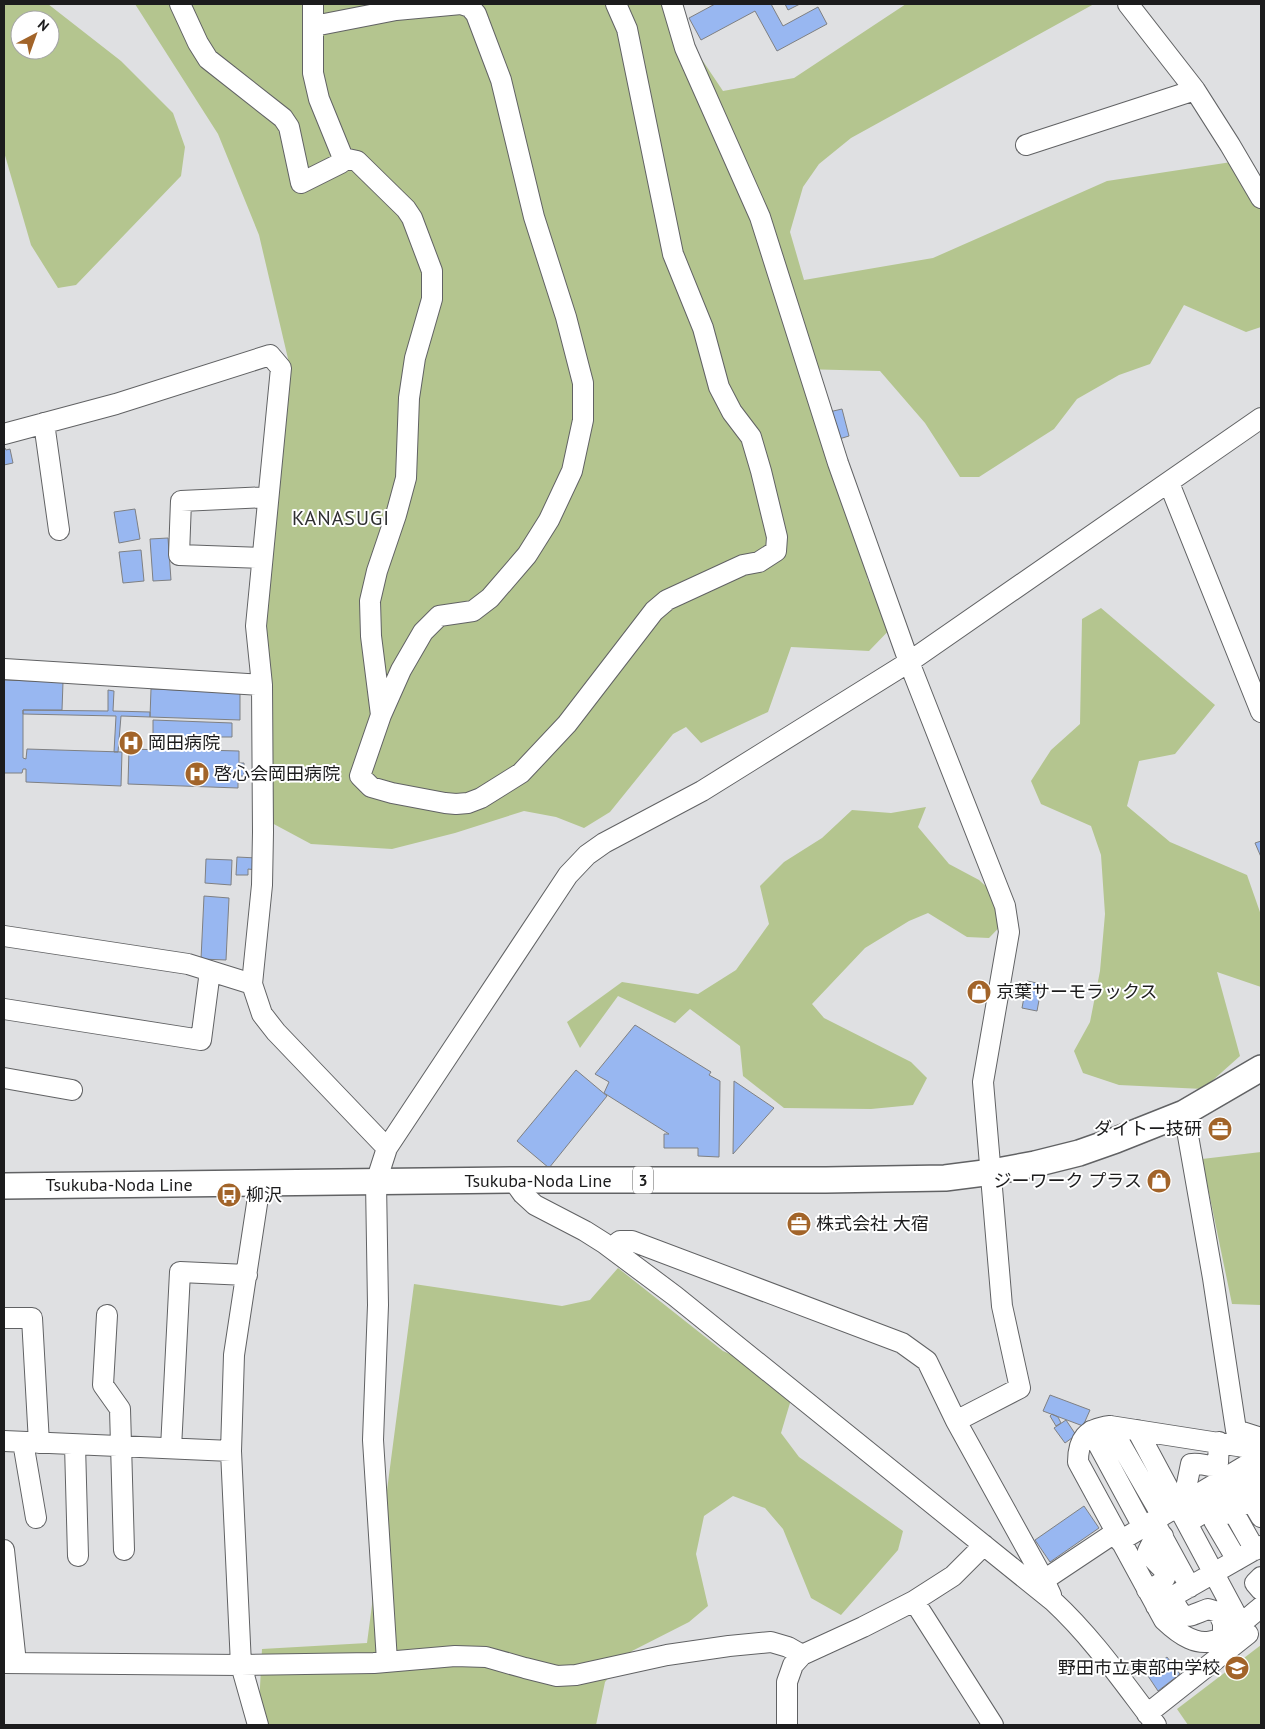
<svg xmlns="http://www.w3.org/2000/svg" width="1265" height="1729" font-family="'PT Sans','Noto Sans JP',sans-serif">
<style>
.green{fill:#b4c58f;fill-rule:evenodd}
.building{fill:#98b7f1;stroke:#7f8082}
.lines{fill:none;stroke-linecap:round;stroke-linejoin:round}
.minor-casing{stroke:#616264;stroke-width:22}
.major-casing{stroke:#616264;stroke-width:28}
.minor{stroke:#fff;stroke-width:20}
.major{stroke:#fff;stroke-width:25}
.labels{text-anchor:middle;stroke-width:4;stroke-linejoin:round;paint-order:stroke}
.shield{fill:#fff;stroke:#606061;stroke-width:1}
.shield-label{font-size:16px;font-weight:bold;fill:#1c1c1d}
.poi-label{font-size:18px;fill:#1c1c1d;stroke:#fff;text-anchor:start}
.street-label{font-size:18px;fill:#1c1c1d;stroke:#fff}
.quarter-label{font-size:20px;letter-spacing:1px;fill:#2f3032;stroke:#fff}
</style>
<rect width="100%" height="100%" fill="#dfe0e2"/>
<!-- green -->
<path class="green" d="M 4,4 L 48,4 L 121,61 L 173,113 L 185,147 L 181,176 L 76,285 L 58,288 L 31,245 L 4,152 ZM 20,20 L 50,20 L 50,50 L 20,50 Z
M 135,4 L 680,4 L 678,24 L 723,91 L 794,78 L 906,4 L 1094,4 L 851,138 L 819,164 L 803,187 L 790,232 L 804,280 L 933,258 L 1107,181 L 1238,161 L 1261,204 L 1261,327 L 1246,332 L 1184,305 L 1150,364 L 1119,375 L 1077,399 L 1054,429 L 979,477 L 960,477 L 925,423 L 880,371 L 800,369 L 857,534 L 868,581 L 897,622 L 869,651 L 791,647 L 768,712 L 701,743 L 686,727 L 673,734 L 610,812 L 584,828 L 556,817 L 524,811 L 455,833 L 392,849 L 311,844 L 270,822 L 253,791 L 272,698 L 262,636 L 289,363 L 259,235 L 218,134 Z
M 1101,608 L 1215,705 L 1175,754 L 1139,761 L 1127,806 L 1170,842 L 1247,875 L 1261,915 L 1261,987 L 1217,972 L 1240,1056 L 1203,1089 L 1119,1085 L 1083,1073 L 1074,1051 L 1090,1022 L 1100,971 L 1105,914 L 1101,855 L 1091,826 L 1041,804 L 1031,781 L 1051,750 L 1080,724 L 1082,619 Z
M 926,807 L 918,827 L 949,864 L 979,880 L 1014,912 L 989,938 L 967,937 L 928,913 L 909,921 L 865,948 L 812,1004 L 824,1018 L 911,1062 L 927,1078 L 913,1105 L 871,1109 L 784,1108 L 743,1076 L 740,1046 L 690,1009 L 675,1023 L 618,996 L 580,1048 L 567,1022 L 622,982 L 698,994 L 736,970 L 769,924 L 760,886 L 784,862 L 822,838 L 852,810 L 891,813 Z
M 1261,1152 L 1261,1305 L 1232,1304 L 1202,1159 Z
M 618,1268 L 723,1351 L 796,1383 L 781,1433 L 799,1457 L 903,1531 L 898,1550 L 841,1615 L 811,1598 L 783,1529 L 765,1508 L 733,1496 L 704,1516 L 696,1554 L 708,1606 L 689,1622 L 632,1651 L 605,1682 L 596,1725 L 258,1725 L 262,1649 L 367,1643 L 414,1284 L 562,1306 L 590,1300 Z
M 1261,1645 L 1261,1725 L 1188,1725 L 1177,1709 Z"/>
<!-- building -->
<path class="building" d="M 715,4 L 771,4 L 783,26 L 818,7 L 827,24 L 777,51 L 755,11 L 701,40 L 689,18 Z
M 785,4 L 800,4 L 788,10 Z
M 842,409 L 849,436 L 839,439 L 829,412 Z
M 4,448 L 5,448 L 6,450 L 10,449 L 13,463 L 4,465 Z
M 135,509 L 140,539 L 119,543 L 114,512 Z
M 168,538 L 171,580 L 153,581 L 150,539 Z
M 141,550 L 144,581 L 123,583 L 119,552 Z
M 4,680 L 63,682 L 62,710 L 23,710 L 23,758 L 26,759 L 27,749 L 122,752 L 121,786 L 26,782 L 26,769 L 23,769 L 22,773 L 4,773 Z
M 151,689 L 240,692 L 240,720 L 150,717 Z
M 108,690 L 114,691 L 113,711 L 150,712 L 150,717 L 121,716 L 118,752 L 114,752 L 116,716 L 23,714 L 23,710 L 108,711 Z
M 153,720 L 232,723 L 232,737 L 216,737 L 216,741 L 203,740 L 203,750 L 239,751 L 239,763 L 244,763 L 244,776 L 238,776 L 238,788 L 128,784 L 129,749 L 165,750 L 165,734 L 153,734 Z
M 1261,841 L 1261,857 L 1255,843 Z
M 237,857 L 257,858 L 257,870 L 248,869 L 248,875 L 236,875 Z
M 206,859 L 232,860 L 231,885 L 205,883 Z
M 204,896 L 229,898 L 226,960 L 201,959 Z
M 1027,981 L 1042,984 L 1037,1011 L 1022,1008 Z
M 635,1025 L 711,1072 L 709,1075 L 720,1081 L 719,1157 L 698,1156 L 698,1148 L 664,1148 L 664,1134 L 669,1134 L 604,1093 L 609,1082 L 595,1074 Z
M 576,1070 L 607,1096 L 549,1168 L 517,1141 Z
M 734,1081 L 774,1108 L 733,1154 Z
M 1050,1395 L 1090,1410 L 1083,1426 L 1043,1411 Z
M 1052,1414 L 1058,1417 L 1061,1423 L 1056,1426 L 1050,1416 Z
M 1066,1420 L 1076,1435 L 1065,1443 L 1054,1428 Z
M 1084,1506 L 1099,1528 L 1050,1562 L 1035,1540 Z
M 1167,1657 L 1180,1674 L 1158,1691 L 1146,1673 Z"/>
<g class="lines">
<defs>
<path id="minor" d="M 180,4 L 198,43 L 208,59 L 283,118 L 289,127 L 301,183 L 341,163 L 343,158 L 319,99 L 313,73 L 313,4
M 672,4 L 685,48 L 760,217 L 838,463 L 909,662 L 1005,906 L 1009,932 L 983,1082 L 1002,1306 L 1020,1388 L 956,1421
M 1128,4 L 1195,90 L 1230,145 L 1261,198
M 314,26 L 396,10 L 461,4 L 470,7 L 476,14 L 501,80 L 534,217 L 566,317 L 583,383 L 583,420 L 572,471 L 549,520 L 527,555 L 490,598 L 473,611 L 439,616 L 423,632 L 401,670 L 381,715 L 360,776 L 371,787 L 392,793 L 445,803 L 456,804 L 468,803 L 481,798 L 521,773 L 567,724 L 654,611 L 667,600 L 743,565 L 759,562 L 776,551 L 777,537 L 761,471 L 751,437 L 732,412 L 719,387 L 703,328 L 673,254 L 627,29 L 616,4
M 1026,145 L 1195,90
M 343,158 L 357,161 L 406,209 L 412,218 L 432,271 L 432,299 L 415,358 L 409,398 L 406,478 L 396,515 L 377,571 L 370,601 L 371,636 L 381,715
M 44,423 L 59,530
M 4,434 L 116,404 L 270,355 L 281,368 L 256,626 L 262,685 L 263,832 L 262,885 L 252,984 L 262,1014 L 276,1032 L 387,1148
M 1169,483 L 1261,712
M 262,558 L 179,555 L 181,501 L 268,497
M 4,669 L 262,685
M 4,936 L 188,964 L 252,984
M 4,1009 L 201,1040 L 210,971
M 4,1078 L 72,1090
M 1184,1113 L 1213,1278 L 1236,1430 L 1261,1438
M 513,1180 L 523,1194 L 535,1205 L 585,1231 L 604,1243 L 675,1296 L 1053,1601 C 1093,1638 1123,1682 1156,1725
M 611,1248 L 620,1241 L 632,1241 L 902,1343 L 927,1361 L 956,1421 L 1044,1580 L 1051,1595
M 107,1315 L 103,1385 L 120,1409 L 124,1550
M 4,1318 L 32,1318 L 39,1443
M 1110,1426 L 1162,1516
M 1137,1430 L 1241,1624
M 1091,1431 L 1143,1527
M 4,1441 L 231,1451
M 23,1442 L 36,1518
M 75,1445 L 78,1556
M 171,1448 L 180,1272 L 247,1275
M 1261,1458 L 1256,1453 L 1244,1447 L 1110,1426 C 1086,1429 1078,1439 1078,1462 L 1164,1620 C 1207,1661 1223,1638 1261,1607
M 1251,1500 L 1261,1517
M 1183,1503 L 1191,1464 C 1199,1462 1207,1467 1215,1466 L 1218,1463 L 1219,1442
M 1233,1511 L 1255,1550
M 1226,1514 L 1261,1494
M 1214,1521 L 1237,1560
M 1187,1523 L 1261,1477
M 1156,1525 L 1190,1587
M 1120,1541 L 1260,1457
M 4,1550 L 16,1663
M 1261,1577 L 1255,1583 L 1261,1590
M 1044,1580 L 1116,1532
M 1147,1590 C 1185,1575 1154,1567 1148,1551 L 1153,1541 L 1163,1536
M 1172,1597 C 1184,1623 1186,1617 1208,1609 L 1218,1612 L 1223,1623 L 1223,1637
M 914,1601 L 993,1725
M 1156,1606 L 1261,1546
M 387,1661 L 373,1440 L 378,1305 L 376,1182 L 387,1148 L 568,875 L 587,855 L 604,843 L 702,791 L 909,662 L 1261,418
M 4,1663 L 241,1665 L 374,1663 L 455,1656 L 486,1657 L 525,1668 L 557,1676 L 576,1675 L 667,1655 L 729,1646 L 771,1642 L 788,1647 L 802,1655
M 1147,1714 L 1248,1634
M 258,1725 L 241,1665 L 231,1451 L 234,1355 L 260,1184
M 787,1725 L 787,1682 L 793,1665 L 802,1655 L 863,1627 L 914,1601 L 953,1576 L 984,1545"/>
<path id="major" d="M 4,1186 L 513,1180 L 826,1180 L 945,1178 L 992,1172 L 1035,1164 L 1079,1153 L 1116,1140 L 1184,1113 L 1261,1068"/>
</defs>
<!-- minor casing -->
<use href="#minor" class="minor-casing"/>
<!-- major casing -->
<use href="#major" class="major-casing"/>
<!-- minor -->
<use href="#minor" class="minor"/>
<!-- major -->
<use href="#major" class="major"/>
</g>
<!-- icons -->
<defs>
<symbol id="hospital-disc" viewBox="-11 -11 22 22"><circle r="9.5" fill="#a26429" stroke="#fff"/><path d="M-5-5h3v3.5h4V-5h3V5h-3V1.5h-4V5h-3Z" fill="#fff"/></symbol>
<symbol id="shop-disc" viewBox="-11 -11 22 22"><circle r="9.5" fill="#a26429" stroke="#fff"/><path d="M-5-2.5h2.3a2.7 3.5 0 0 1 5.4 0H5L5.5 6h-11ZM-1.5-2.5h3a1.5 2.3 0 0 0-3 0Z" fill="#fff"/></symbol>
<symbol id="office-disc" viewBox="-11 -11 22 22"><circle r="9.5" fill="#a26429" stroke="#fff"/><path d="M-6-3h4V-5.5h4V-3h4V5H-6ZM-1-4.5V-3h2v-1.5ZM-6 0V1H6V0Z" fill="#fff"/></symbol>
<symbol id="bus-disc" viewBox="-11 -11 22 22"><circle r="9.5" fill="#a26429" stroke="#fff"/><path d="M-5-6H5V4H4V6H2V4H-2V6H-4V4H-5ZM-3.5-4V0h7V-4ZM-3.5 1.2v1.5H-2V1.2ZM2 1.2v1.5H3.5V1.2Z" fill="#fff"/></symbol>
<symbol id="school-disc" viewBox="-11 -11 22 22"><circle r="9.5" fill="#a26429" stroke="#fff"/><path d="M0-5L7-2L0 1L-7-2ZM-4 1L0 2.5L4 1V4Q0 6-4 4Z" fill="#fff"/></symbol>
</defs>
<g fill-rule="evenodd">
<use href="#hospital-disc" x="117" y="729" width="28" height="28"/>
<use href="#hospital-disc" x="183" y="760" width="28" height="28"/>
<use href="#shop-disc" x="965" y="978" width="28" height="28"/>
<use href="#office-disc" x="1206" y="1115" width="28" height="28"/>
<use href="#shop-disc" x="1145" y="1167" width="28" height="28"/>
<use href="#bus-disc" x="215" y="1181" width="28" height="28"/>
<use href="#office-disc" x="785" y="1210" width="28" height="28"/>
<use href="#school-disc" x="1223" y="1654" width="28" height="28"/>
</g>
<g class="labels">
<!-- shield labels -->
<rect class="shield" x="633" y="1166.5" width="20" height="27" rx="4"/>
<g class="shield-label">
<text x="643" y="1186">3</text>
</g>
<!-- poi labels -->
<g class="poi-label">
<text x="148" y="749">岡田病院</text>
<text x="214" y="780">啓心会岡田病院</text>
<text x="996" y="998">京葉サーモラックス</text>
<text x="1202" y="1135" text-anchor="end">ダイトー技研</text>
<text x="1142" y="1187" text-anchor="end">ジーワーク プラス</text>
<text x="246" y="1201">柳沢</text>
<text x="816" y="1230">株式会社 大宿</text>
<text x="1220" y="1674" text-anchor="end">野田市立東部中学校</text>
</g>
<!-- street labels -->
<g class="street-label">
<text x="538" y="1187">Tsukuba-Noda Line</text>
<text x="119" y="1191">Tsukuba-Noda Line</text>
</g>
<!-- quarter labels -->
<g class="quarter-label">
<text x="341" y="525">KANASUGI</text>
</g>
</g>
<!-- border -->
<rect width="1265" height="1729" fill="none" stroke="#1c1c1d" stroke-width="10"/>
<!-- north arrow -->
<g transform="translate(35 35) rotate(41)"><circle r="24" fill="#ffffff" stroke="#a4a4a5"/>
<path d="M0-4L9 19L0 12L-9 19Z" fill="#a26429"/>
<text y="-8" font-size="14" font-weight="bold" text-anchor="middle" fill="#1c1c1d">N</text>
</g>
</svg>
